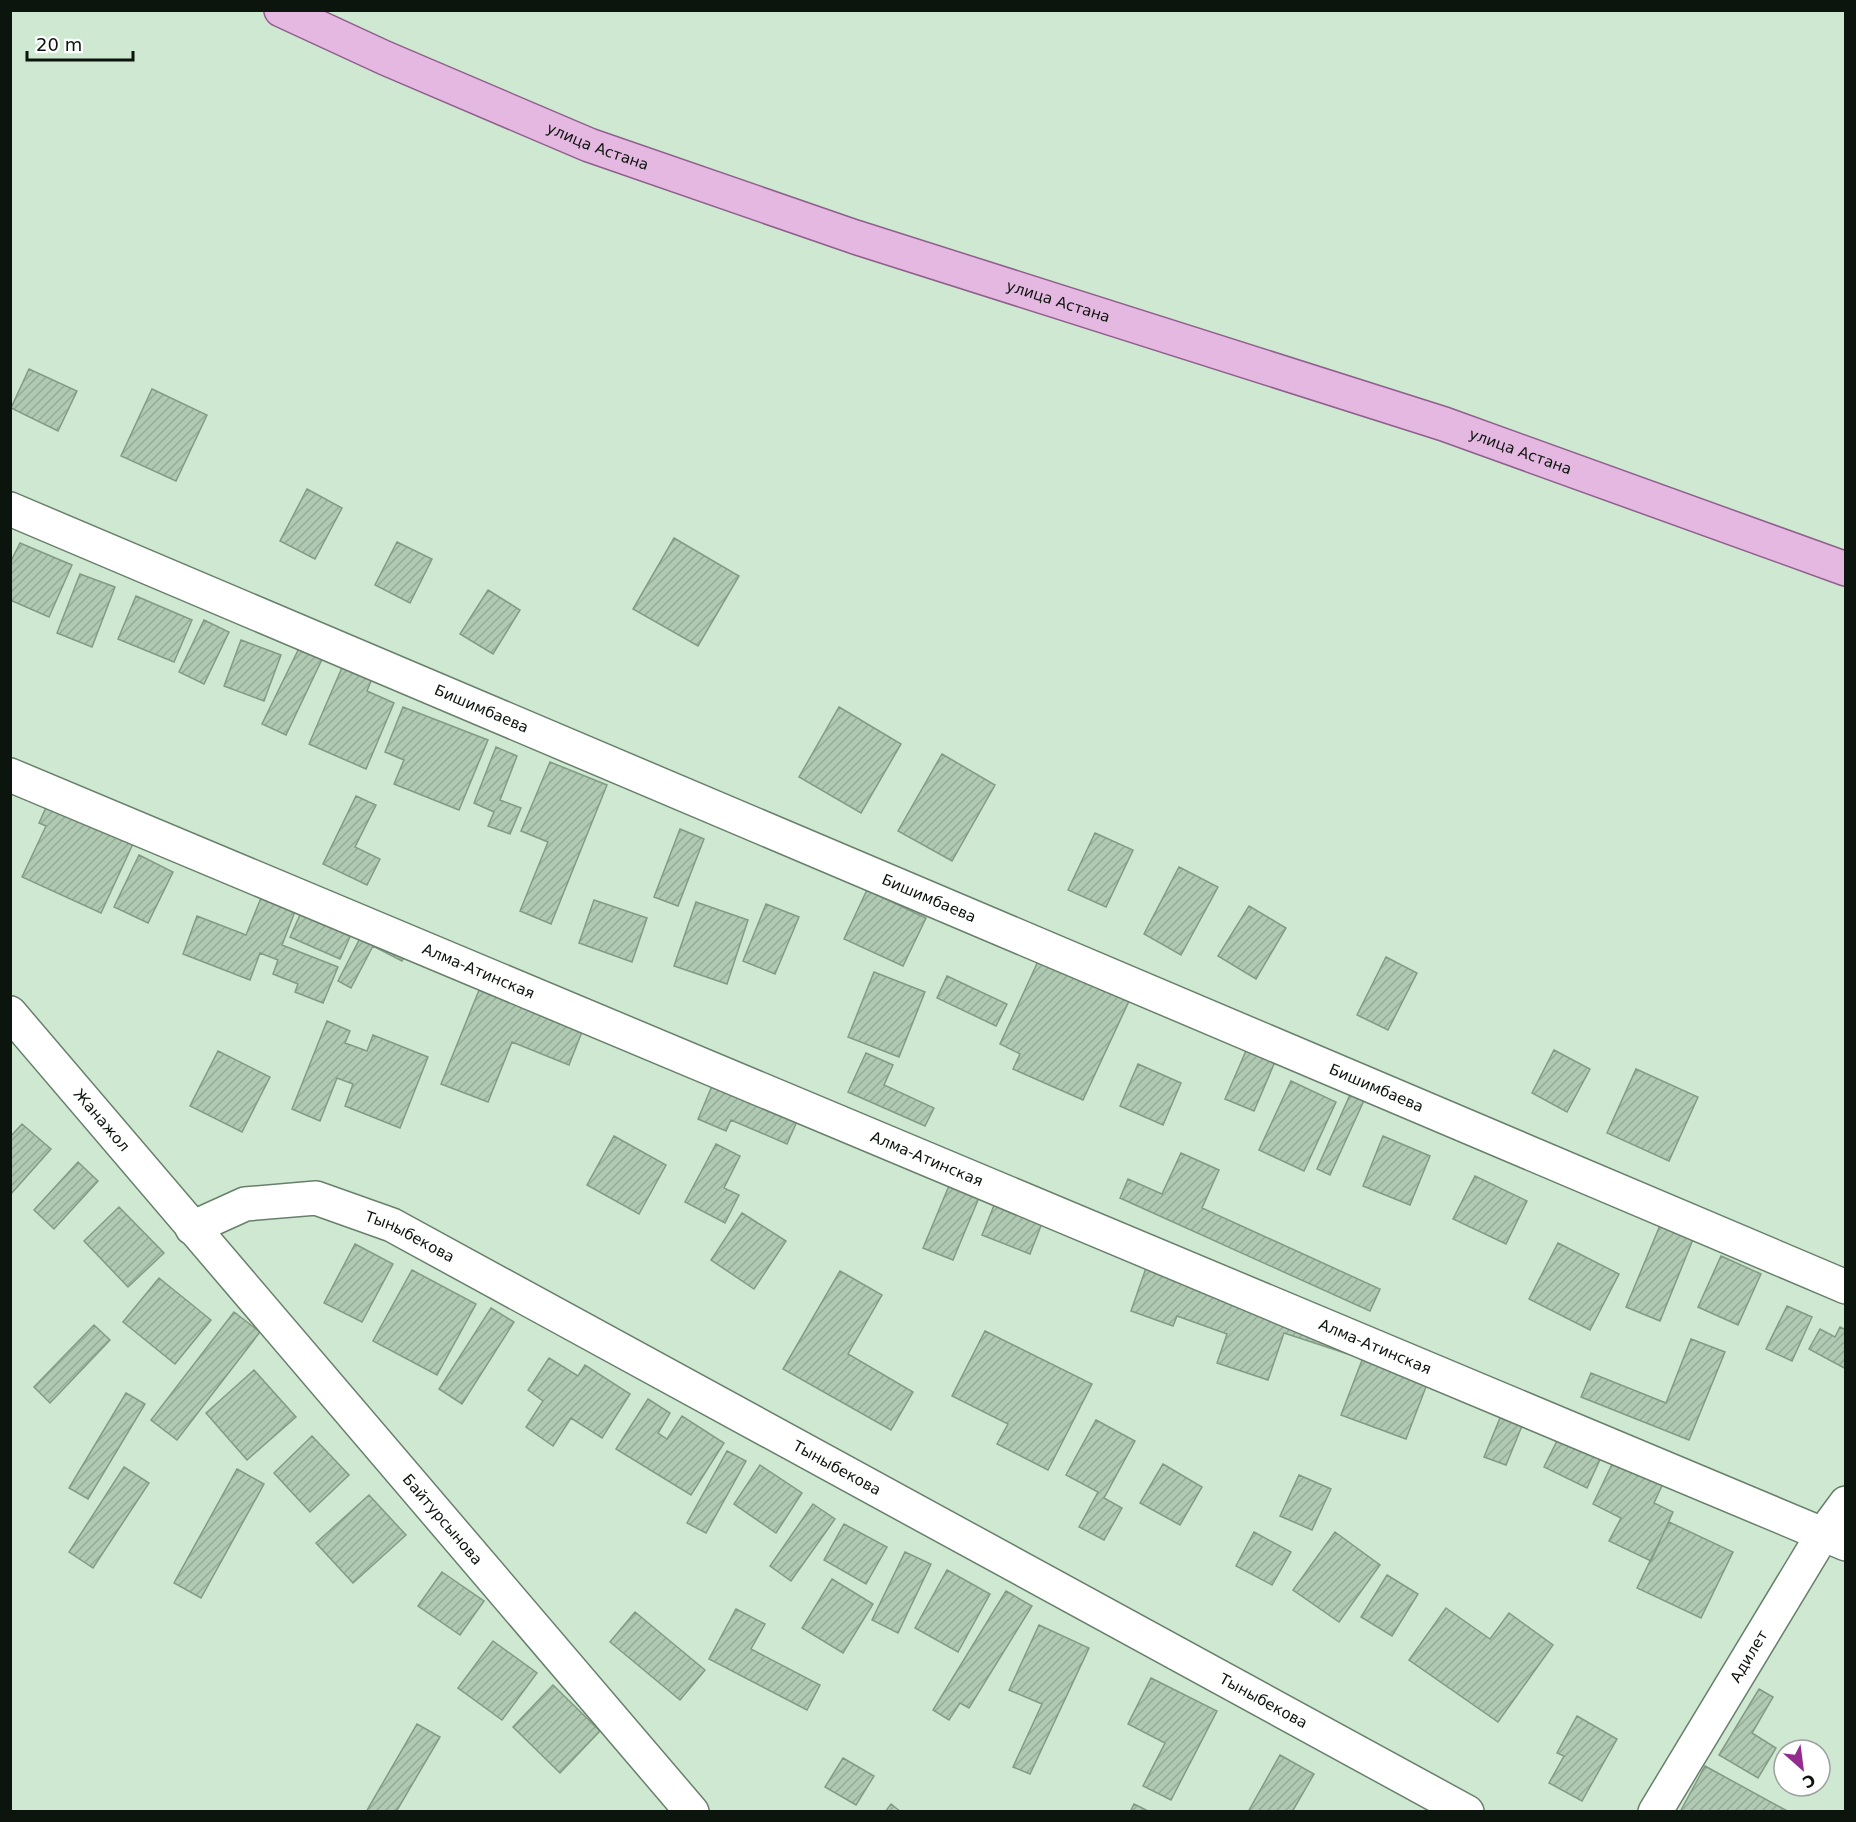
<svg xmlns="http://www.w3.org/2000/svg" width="1856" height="1822" font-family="'DejaVu Sans',sans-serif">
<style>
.building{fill:url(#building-hatch);stroke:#839b85;stroke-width:1.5}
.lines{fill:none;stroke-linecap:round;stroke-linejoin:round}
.minor-casing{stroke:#68806b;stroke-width:36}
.major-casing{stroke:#8e608b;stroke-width:36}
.minor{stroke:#fff;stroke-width:33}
.major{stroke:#e5b8e2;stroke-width:33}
.labels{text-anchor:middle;stroke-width:5;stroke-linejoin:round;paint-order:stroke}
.street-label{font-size:15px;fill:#0c150d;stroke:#fff}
</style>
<defs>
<pattern id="building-hatch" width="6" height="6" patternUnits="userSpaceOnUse" patternTransform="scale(1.5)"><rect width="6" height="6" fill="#afc9b2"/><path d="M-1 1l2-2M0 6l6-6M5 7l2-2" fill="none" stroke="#95ac98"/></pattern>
</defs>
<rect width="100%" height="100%" fill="#cee8d1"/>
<!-- building -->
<path class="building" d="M 29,369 L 77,391 L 58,431 L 11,408 Z
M 152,389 L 207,415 L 176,481 L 121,456 Z
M 307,489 L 342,508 L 315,559 L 280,541 Z
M 674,538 L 739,576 L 698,646 L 633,609 Z
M 397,542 L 432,559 L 410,603 L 375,585 Z
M 20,543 L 72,565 L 49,617 L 10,600 L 10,563 Z
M 80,574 L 115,587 L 92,647 L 57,633 Z
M 488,590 L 520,610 L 493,654 L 460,634 Z
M 136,596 L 192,620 L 174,662 L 118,639 Z
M 204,620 L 229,632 L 204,684 L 179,672 Z
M 241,640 L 281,655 L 264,701 L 224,686 Z
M 303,640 L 326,651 L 286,735 L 262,724 Z
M 347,656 L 376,669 L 367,691 L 394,703 L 366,769 L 309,744 Z
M 403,707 L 488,740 L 459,810 L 394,784 L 404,760 L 385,752 Z
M 839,707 L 901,744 L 861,813 L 799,777 Z
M 496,747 L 517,756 L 500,800 L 521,808 L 510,834 L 488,826 L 494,812 L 474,803 Z
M 942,754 L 995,785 L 952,861 L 898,831 Z
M 550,762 L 607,785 L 551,924 L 520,911 L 548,842 L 521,831 Z
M 57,783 L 143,822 L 101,913 L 22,877 L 46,826 L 39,823 Z
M 356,796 L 376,805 L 355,847 L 380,859 L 367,885 L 323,864 Z
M 680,829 L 704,839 L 678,906 L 654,897 Z
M 1095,833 L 1133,850 L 1106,907 L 1068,890 Z
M 139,855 L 173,872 L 148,923 L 114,907 Z
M 1179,867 L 1218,887 L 1181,955 L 1144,934 Z
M 269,878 L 303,891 L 282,945 L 338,967 L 323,1003 L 295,992 L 298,984 L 273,974 L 278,960 L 260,953 L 250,980 L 183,954 L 197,916 L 246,935 Z
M 867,890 L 926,918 L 903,966 L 844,939 Z
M 309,895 L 359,917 L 340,959 L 290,937 Z
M 594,900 L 647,918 L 632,962 L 579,943 Z
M 696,902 L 748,920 L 727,984 L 674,966 Z
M 766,904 L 799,917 L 775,974 L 743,961 Z
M 1249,906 L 1286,928 L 1256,979 L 1218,956 Z
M 372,915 L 415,936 L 402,961 L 373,946 L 351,988 L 338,981 Z
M 1040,957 L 1130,999 L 1083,1100 L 1013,1069 L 1020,1054 L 1000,1044 Z
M 1386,957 L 1417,973 L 1388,1030 L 1357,1015 Z
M 874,972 L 925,992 L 899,1057 L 848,1037 Z
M 486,973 L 589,1014 L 569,1065 L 512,1042 L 488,1102 L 441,1084 Z
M 947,976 L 1007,1004 L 996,1026 L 937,998 Z
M 327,1021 L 350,1031 L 345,1043 L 367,1051 L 373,1035 L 428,1057 L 400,1128 L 345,1106 L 353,1084 L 337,1078 L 320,1121 L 292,1109 Z
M 1249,1044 L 1277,1057 L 1254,1111 L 1225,1099 Z
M 1554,1050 L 1590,1069 L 1567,1112 L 1532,1093 Z
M 218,1051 L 270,1077 L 242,1132 L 190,1106 Z
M 866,1053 L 893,1065 L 884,1085 L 934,1108 L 925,1126 L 848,1092 Z
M 1138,1064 L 1181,1083 L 1163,1125 L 1120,1106 Z
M 1636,1069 L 1698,1097 L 1669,1161 L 1607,1133 Z
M 717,1074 L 802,1110 L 787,1144 L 731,1120 L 726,1131 L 698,1119 Z
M 1291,1081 L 1336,1102 L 1304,1171 L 1259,1150 Z
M 1353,1088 L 1367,1094 L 1330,1175 L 1317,1169 Z
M 22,1124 L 51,1149 L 10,1195 L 10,1137 Z
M 614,1136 L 666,1165 L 639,1214 L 587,1185 Z
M 1383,1136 L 1430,1156 L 1410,1205 L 1363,1186 Z
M 716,1144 L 740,1156 L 724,1188 L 739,1195 L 725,1223 L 685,1202 Z
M 1181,1153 L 1219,1170 L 1202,1208 L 1380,1289 L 1370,1311 L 1120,1198 L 1128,1179 L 1162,1194 Z
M 78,1162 L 98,1181 L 54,1229 L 34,1210 Z
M 1475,1176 L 1527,1201 L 1506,1244 L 1453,1219 Z
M 951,1181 L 981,1193 L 953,1260 L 923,1248 Z
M 997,1198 L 1044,1218 L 1030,1254 L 982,1235 Z
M 119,1207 L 164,1253 L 128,1287 L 84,1241 Z
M 742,1213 L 786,1241 L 754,1289 L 711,1260 Z
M 1661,1223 L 1694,1237 L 1660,1321 L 1626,1307 Z
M 1558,1243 L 1619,1274 L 1590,1330 L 1529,1299 Z
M 355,1244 L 393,1264 L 362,1322 L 324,1303 Z
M 1153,1248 L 1358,1336 L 1351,1355 L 1284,1333 L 1268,1380 L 1217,1363 L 1227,1334 L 1177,1316 L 1173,1326 L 1131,1311 Z
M 1721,1256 L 1761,1274 L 1738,1325 L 1698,1307 Z
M 412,1270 L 476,1304 L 437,1375 L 373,1341 Z
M 840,1271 L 882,1295 L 848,1354 L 913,1392 L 891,1430 L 783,1369 Z
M 159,1278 L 211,1320 L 175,1364 L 123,1322 Z
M 1787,1306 L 1812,1317 L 1792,1361 L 1766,1349 Z
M 491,1308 L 514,1322 L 462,1404 L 439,1389 Z
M 234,1312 L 260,1332 L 177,1440 L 151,1420 Z
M 94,1325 L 110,1340 L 50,1403 L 34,1387 Z
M 1840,1327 L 1846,1330 L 1846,1369 L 1809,1349 L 1820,1329 L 1835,1337 Z
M 985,1331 L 1092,1384 L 1048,1470 L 997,1444 L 1008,1424 L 952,1396 Z
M 1691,1339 L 1725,1352 L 1689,1440 L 1581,1397 L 1591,1373 L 1666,1403 Z
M 1364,1355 L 1429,1379 L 1406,1439 L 1341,1415 Z
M 549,1358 L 578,1376 L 585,1365 L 630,1394 L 602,1438 L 571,1418 L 553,1446 L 526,1427 L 543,1401 L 528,1390 Z
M 254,1370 L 296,1417 L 247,1460 L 206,1413 Z
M 126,1393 L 145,1404 L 88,1499 L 69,1488 Z
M 648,1399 L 670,1413 L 658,1433 L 667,1439 L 682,1416 L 724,1443 L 691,1495 L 616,1449 Z
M 1500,1418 L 1522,1426 L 1506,1465 L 1484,1457 Z
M 1096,1420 L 1135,1441 L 1104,1498 L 1122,1508 L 1104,1540 L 1079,1527 L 1098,1492 L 1066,1475 Z
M 1560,1435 L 1602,1455 L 1587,1488 L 1544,1467 Z
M 312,1436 L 349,1475 L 310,1512 L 274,1473 Z
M 727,1451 L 746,1461 L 706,1533 L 687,1523 Z
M 1617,1454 L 1666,1477 L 1654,1503 L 1673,1512 L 1651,1561 L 1609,1541 L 1621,1518 L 1593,1504 Z
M 1163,1464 L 1202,1487 L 1180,1525 L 1140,1503 Z
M 760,1465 L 802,1493 L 776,1533 L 734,1504 Z
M 124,1467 L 149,1483 L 93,1568 L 69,1552 Z
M 237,1469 L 264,1484 L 201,1598 L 174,1583 Z
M 1299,1475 L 1331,1489 L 1312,1530 L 1280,1516 Z
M 369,1495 L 406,1535 L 353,1583 L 316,1543 Z
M 813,1504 L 835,1519 L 791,1581 L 770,1566 Z
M 1669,1522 L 1733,1552 L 1701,1618 L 1637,1588 Z
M 844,1524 L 887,1547 L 866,1584 L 824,1560 Z
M 1254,1532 L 1291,1552 L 1272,1585 L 1236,1566 Z
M 1335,1532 L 1380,1565 L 1339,1622 L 1293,1590 Z
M 905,1552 L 931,1564 L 898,1633 L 872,1620 Z
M 947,1570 L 990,1594 L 958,1652 L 915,1628 Z
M 442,1572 L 484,1601 L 460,1635 L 418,1606 Z
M 1387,1575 L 1418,1594 L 1392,1636 L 1361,1617 Z
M 832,1579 L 873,1604 L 843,1653 L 802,1628 Z
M 1006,1591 L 1032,1606 L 969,1708 L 960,1703 L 949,1720 L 933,1710 Z
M 1446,1608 L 1490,1639 L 1509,1613 L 1553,1645 L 1498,1722 L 1409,1660 Z
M 736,1609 L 765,1624 L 751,1649 L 820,1685 L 807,1710 L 709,1659 Z
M 635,1612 L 705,1670 L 680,1700 L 610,1642 Z
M 1039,1625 L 1089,1648 L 1030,1774 L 1013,1767 L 1042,1704 L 1009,1690 Z
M 493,1641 L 537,1673 L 502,1720 L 458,1688 Z
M 1151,1678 L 1217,1711 L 1171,1800 L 1143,1786 L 1165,1743 L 1128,1724 Z
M 553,1685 L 600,1731 L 560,1773 L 513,1727 Z
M 1759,1689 L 1773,1697 L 1752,1733 L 1776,1748 L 1758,1778 L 1719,1755 Z
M 1577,1716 L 1617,1739 L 1582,1801 L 1549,1783 L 1564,1756 L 1557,1753 Z
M 417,1724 L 440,1737 L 396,1812 L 366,1812 Z
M 1280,1755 L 1314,1774 L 1292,1812 L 1248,1812 Z
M 843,1758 L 874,1776 L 856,1805 L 825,1787 Z
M 1705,1766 L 1789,1812 L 1680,1812 Z
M 891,1804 L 901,1812 L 885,1812 Z
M 1134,1804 L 1150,1812 L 1130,1812 Z"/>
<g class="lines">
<defs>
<g id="minor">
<path id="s1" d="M 10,509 L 1846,1287"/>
<path id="s2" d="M 10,775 L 1846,1544"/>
<path id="s3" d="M 10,1013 L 692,1812"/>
<path id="s4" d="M 192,1228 L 245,1204 L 316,1198 L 392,1225 L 1467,1812"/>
<path id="s5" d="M 1655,1812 L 1823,1534 L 1846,1503"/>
</g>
<g id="major">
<path id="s6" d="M 281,10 L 385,58 L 589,145 L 855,237 L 1444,424 L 1846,569"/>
</g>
</defs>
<!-- minor casing -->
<use href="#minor" class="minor-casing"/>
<!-- major casing -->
<use href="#major" class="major-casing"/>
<!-- minor -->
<use href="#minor" class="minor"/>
<!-- major -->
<use href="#major" class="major"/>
</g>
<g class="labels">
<!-- street labels -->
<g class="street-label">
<text dy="5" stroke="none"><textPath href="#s6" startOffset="345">улица Астана</textPath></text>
<text dy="5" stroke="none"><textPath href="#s6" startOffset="831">улица Астана</textPath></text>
<text dy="5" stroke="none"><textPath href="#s6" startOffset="1317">улица Астана</textPath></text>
<text dy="5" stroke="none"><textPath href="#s1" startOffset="512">Бишимбаева</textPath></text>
<text dy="5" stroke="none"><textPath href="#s1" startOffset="998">Бишимбаева</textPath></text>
<text dy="5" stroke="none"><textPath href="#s2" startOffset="508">Алма-Атинская</textPath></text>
<text dy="5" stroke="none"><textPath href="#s1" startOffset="1484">Бишимбаева</textPath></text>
<text dy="5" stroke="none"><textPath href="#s3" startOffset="141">Жанажол</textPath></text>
<text dy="5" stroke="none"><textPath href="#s2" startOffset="994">Алма-Атинская</textPath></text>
<text dy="5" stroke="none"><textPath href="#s4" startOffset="231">Тыныбекова</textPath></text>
<text dy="5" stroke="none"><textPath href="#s2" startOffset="1480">Алма-Атинская</textPath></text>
<text dy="5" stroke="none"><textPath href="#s4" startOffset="717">Тыныбекова</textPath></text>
<text dy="5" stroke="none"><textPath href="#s3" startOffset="666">Байтурсынова</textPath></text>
<text dy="5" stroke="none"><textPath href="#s5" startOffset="182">Адилет</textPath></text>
<text dy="5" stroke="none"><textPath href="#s4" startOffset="1203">Тыныбекова</textPath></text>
</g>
</g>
<!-- border -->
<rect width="1856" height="1822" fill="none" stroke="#0c150d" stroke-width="24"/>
<!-- north arrow -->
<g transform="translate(1802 1768) rotate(152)"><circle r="28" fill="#ffffff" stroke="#9ea19e" stroke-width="1.5"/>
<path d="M0-4.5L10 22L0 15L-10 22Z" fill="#942c90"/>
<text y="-9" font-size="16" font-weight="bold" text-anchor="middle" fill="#0c150d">С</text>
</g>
<!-- scale -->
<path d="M27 51v9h106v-9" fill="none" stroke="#0c150d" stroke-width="3"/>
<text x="36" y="51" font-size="18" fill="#0c150d" stroke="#ffffff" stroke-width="4.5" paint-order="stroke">20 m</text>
</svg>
